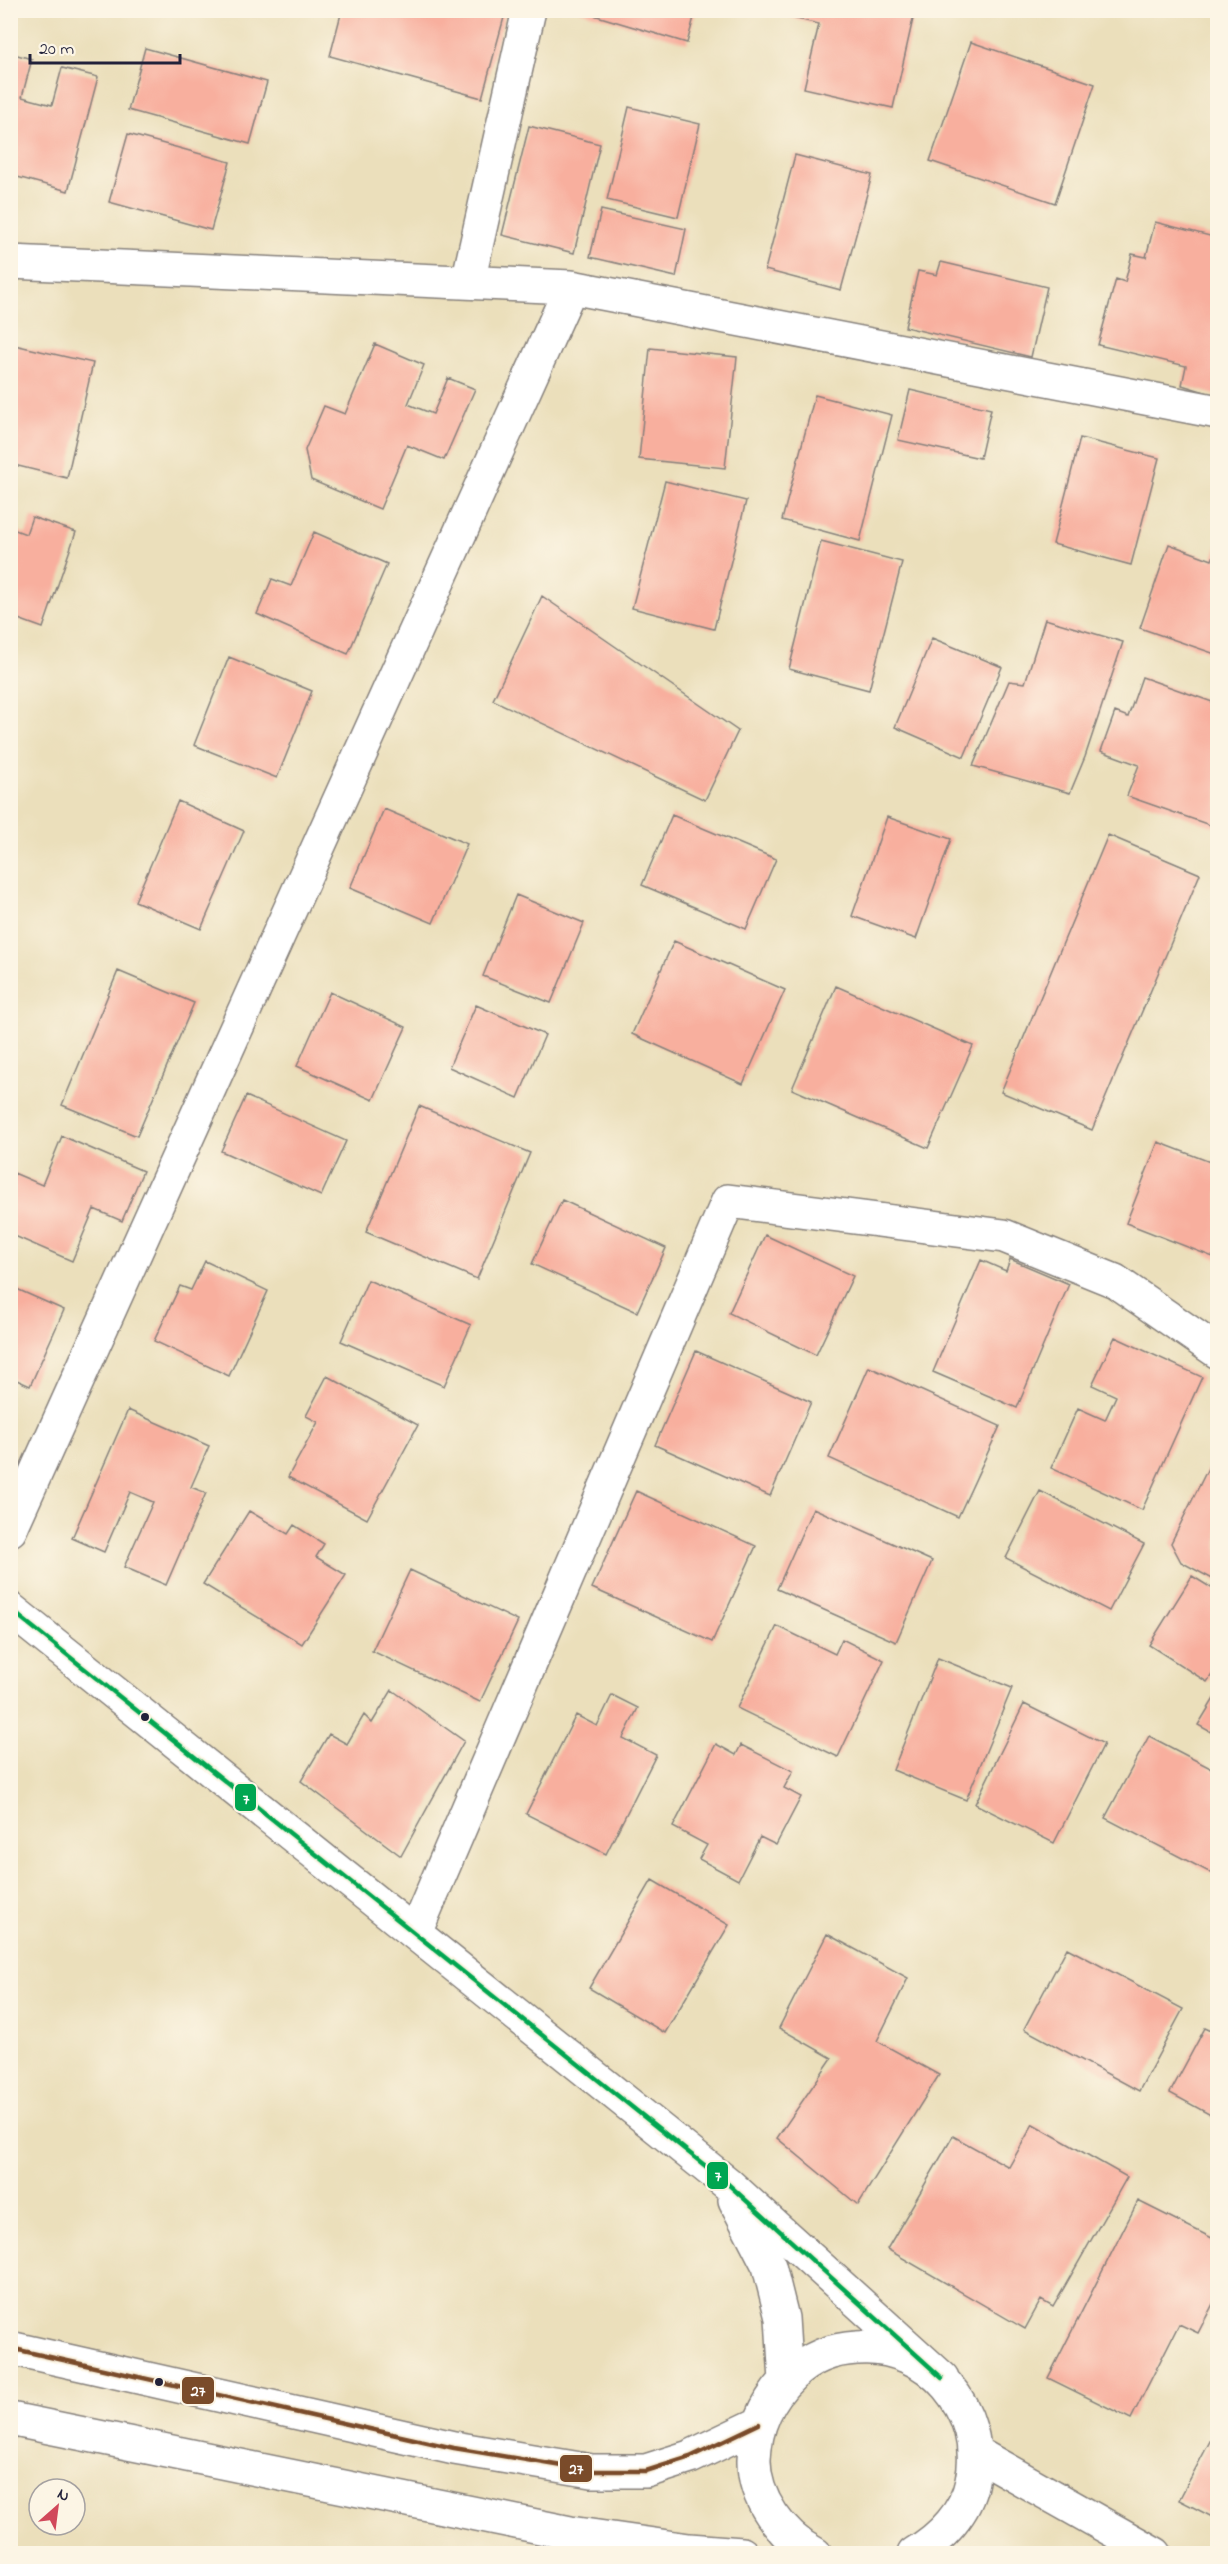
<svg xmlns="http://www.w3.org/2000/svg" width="1228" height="2564" font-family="'Indie Flower',sans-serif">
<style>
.building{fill:#f8af9e}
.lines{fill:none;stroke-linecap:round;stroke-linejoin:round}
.minor-casing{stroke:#86807b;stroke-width:36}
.minor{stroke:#fff;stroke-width:33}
.bus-1-casing{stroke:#fcf5e5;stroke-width:9}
.bus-2-casing{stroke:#fcf5e5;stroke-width:9}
.bus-1{stroke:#00a651;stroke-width:4.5}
.bus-2{stroke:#7a4b2a;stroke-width:4.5}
.bus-dot{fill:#22223b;stroke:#fcf5e5;stroke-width:2}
.line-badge{stroke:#fcf5e5;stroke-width:2}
.badge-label{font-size:16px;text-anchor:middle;font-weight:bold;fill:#fff}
</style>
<rect width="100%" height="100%" fill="#fcf5e5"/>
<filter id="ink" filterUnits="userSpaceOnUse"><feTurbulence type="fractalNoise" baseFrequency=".0167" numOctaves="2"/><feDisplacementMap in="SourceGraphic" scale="12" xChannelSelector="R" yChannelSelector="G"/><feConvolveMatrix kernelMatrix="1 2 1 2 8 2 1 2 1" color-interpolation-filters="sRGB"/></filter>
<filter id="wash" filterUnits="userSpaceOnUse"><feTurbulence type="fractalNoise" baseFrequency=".008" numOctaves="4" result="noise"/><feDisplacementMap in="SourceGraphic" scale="24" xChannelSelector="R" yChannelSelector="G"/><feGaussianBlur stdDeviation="1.35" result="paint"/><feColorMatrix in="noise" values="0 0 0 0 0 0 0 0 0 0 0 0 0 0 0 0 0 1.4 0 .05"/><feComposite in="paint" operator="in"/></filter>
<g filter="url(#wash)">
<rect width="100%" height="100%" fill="#ebdfbb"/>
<g id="blocks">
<!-- building -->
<path class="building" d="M 342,10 L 506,10 L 482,98 L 330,56 Z
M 577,10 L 696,10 L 687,43 Z
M 789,10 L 915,10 L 893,108 L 804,88 L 819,24 L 788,17 Z
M 971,42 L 1095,84 L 1055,203 L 930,161 Z
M 145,48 L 267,82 L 250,144 L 128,110 Z
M 10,53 L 32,59 L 22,97 L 52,105 L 62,68 L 98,77 L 68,191 L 10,175 Z
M 629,107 L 700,124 L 678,217 L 607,200 Z
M 529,126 L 600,144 L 574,253 L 502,235 Z
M 128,134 L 230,162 L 211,230 L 109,202 Z
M 795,155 L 872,175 L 841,290 L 765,270 Z
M 601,210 L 686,229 L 676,277 L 590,257 Z
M 1155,222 L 1218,238 L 1218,396 L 1182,385 L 1186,366 L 1098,345 L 1116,279 L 1125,282 L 1132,254 L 1146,257 Z
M 941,262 L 1047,287 L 1031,357 L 905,327 L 918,271 L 937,275 Z
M 10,344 L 93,363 L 67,478 L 10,464 Z
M 375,344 L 424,365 L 408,404 L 433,414 L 448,378 L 475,389 L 444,460 L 407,445 L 380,509 L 311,480 L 305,450 L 324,406 L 345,414 Z
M 650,348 L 737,357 L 725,468 L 639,459 Z
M 910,390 L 991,409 L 980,458 L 898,440 Z
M 815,395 L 892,415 L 860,541 L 782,520 Z
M 1080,438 L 1159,458 L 1131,565 L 1053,544 Z
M 665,481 L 746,501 L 714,629 L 632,608 Z
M 32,517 L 76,532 L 43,628 L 10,616 L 10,528 L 26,534 Z
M 314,532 L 387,564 L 348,654 L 257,614 L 272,579 L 291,586 Z
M 821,541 L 902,562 L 869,690 L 789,669 Z
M 1169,544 L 1212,560 L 1218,545 L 1218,655 L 1140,628 Z
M 542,596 L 738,731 L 705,800 L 493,700 Z
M 1045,619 L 1123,642 L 1085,757 L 1070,793 L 973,766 L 1009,681 L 1025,683 Z
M 932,638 L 1002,667 L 964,757 L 895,727 Z
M 229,657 L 312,691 L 277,778 L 194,745 Z
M 1142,677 L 1218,704 L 1218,828 L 1127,796 L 1139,765 L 1101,751 L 1115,712 L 1128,717 Z
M 178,801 L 244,831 L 201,929 L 135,901 Z
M 384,809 L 467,844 L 433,923 L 350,888 Z
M 672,815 L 776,859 L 746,929 L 642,885 Z
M 887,817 L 951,839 L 916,939 L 852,916 Z
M 1108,835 L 1200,874 L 1092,1130 L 1001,1092 Z
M 516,895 L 584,923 L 551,1003 L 483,976 Z
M 674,941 L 785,990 L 743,1084 L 632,1034 Z
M 118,971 L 194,1003 L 137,1136 L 62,1105 Z
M 836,986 L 973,1046 L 928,1148 L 792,1089 Z
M 330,992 L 406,1027 L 373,1100 L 297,1066 Z
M 476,1005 L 545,1035 L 518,1098 L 449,1067 Z
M 246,1096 L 346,1141 L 321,1196 L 221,1151 Z
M 419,1106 L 530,1153 L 477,1279 L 366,1232 Z
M 62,1136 L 143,1171 L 122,1221 L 94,1209 L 72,1261 L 10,1234 L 10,1182 L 14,1173 L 42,1185 Z
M 1158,1142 L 1218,1165 L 1218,1259 L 1126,1223 Z
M 562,1200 L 666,1248 L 637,1312 L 532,1264 Z
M 765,1235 L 853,1276 L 816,1355 L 729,1313 Z
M 1010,1259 L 1069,1284 L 1017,1408 L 933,1372 L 981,1260 L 1006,1271 Z
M 205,1261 L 268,1291 L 229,1376 L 154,1341 L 180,1286 L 191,1290 Z
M 368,1280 L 471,1325 L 444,1386 L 341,1341 Z
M 10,1286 L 64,1310 L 30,1386 L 10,1377 Z
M 1115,1337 L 1202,1377 L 1142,1510 L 1051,1468 L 1078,1408 L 1105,1420 L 1116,1396 L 1092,1385 Z
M 696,1351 L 811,1402 L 770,1496 L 655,1445 Z
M 869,1367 L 1000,1426 L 958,1517 L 829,1458 Z
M 327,1376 L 418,1425 L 367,1519 L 288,1477 L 318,1422 L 306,1416 Z
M 128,1410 L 209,1446 L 191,1487 L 206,1493 L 166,1585 L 124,1567 L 153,1502 L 130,1492 L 104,1552 L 72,1538 Z
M 1218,1448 L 1218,1582 L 1181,1562 L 1171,1543 Z
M 636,1491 L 756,1546 L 712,1642 L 592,1588 Z
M 1040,1491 L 1144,1544 L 1109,1611 L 1006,1558 Z
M 813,1508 L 932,1561 L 896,1642 L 777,1589 Z
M 249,1511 L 288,1534 L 294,1525 L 324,1544 L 316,1557 L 346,1575 L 302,1644 L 203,1584 Z
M 410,1570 L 518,1621 L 480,1702 L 372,1651 Z
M 1192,1576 L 1218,1592 L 1218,1666 L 1207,1682 L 1149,1645 Z
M 777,1626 L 835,1654 L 842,1639 L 884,1660 L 838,1757 L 737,1708 Z
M 938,1658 L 1012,1688 L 966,1800 L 893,1770 Z
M 392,1690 L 464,1741 L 401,1856 L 301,1781 L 329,1734 L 347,1744 L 364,1715 L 372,1723 Z
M 1218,1692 L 1218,1736 L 1198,1725 Z
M 612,1695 L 638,1708 L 623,1738 L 656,1755 L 606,1854 L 526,1814 L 576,1715 L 597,1726 Z
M 1024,1704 L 1104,1744 L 1054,1843 L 975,1804 Z
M 1149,1736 L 1218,1772 L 1218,1861 L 1211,1873 L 1105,1818 Z
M 716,1744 L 736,1755 L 741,1745 L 793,1771 L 784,1788 L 801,1797 L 776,1845 L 760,1837 L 738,1880 L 699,1859 L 707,1845 L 673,1827 Z
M 652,1880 L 729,1925 L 665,2033 L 589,1988 Z
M 827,1934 L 908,1978 L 877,2041 L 939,2075 L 858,2205 L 777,2138 L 832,2058 L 779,2028 Z
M 1067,1948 L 1183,2009 L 1139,2091 L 1024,2029 Z
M 1205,2028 L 1218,2034 L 1218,2119 L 1170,2093 Z
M 1033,2124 L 1127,2177 L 1053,2307 L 1041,2300 L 1025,2329 L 887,2249 L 953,2136 L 1009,2167 Z
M 1138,2201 L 1218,2241 L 1218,2294 L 1198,2333 L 1179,2324 L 1131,2419 L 1048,2378 Z
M 1218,2426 L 1218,2520 L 1179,2500 Z"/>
</g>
</g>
<g filter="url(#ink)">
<use href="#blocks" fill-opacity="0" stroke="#86807b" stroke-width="1.5"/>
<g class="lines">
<defs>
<path id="minor" d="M 10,262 L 571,287 L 1218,412
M 468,282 L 529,10
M 10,1530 L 571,287
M 10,1609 L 728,2184 L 942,2378
M 415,1933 L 728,1201 L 1004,1236 L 1115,1281 L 1218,1352
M 735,2200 L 769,2266 L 782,2318 L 786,2381
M 10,2348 L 454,2448 L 592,2471 L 646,2471 L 690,2457 L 759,2424
M 10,2419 L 570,2533 L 689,2550 L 742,2554
M 974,2452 L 1155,2554
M 815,2554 C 782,2537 753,2498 754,2459 C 755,2426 768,2398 792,2375 C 810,2358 833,2349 857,2348 C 929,2342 987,2411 972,2481 C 966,2513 941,2538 914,2554"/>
</defs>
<!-- minor casing -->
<use href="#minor" class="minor-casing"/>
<!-- minor -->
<use href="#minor" class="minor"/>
<defs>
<path id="bus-1" d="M 10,1609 L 728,2184 L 942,2378"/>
<path id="bus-2" d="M 10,2348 L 454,2448 L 592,2471 L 646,2471 L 690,2457 L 759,2424"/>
</defs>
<!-- bus-1 casing -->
<use href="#bus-1" class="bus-1-casing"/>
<!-- bus-2 casing -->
<use href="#bus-2" class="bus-2-casing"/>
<!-- bus-1 -->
<use href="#bus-1" class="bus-1"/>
<!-- bus-2 -->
<use href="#bus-2" class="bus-2"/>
</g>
</g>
<!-- markers -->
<g class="bus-dot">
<circle cx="145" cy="1717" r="5"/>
<circle cx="159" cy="2382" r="5"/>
</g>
<g class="line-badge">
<rect x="234" y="1783" width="23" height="29" rx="6" fill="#00a651"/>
<rect x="706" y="2161" width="23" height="29" rx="6" fill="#00a651"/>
<rect x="181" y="2376" width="34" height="29" rx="6" fill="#7a4b2a"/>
<rect x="559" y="2454" width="34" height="29" rx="6" fill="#7a4b2a"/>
</g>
<g class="badge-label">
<text x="246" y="1804">7</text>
<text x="718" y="2181">7</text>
<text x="198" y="2396">27</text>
<text x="576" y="2474">27</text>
</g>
<!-- margin -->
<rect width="1228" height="2564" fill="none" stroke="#fcf5e5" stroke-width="36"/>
<!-- north arrow -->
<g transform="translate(57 2507) rotate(28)"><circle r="28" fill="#fcf5e5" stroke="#a5a1a1" stroke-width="1.5"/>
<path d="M0-4.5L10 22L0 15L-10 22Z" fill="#d1495b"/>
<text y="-9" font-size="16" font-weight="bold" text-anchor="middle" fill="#22223b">N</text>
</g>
<!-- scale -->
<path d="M30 54v9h150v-9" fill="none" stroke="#22223b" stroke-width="3"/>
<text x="39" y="54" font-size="18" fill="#22223b" stroke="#fcf5e5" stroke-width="4.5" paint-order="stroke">20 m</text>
</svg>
